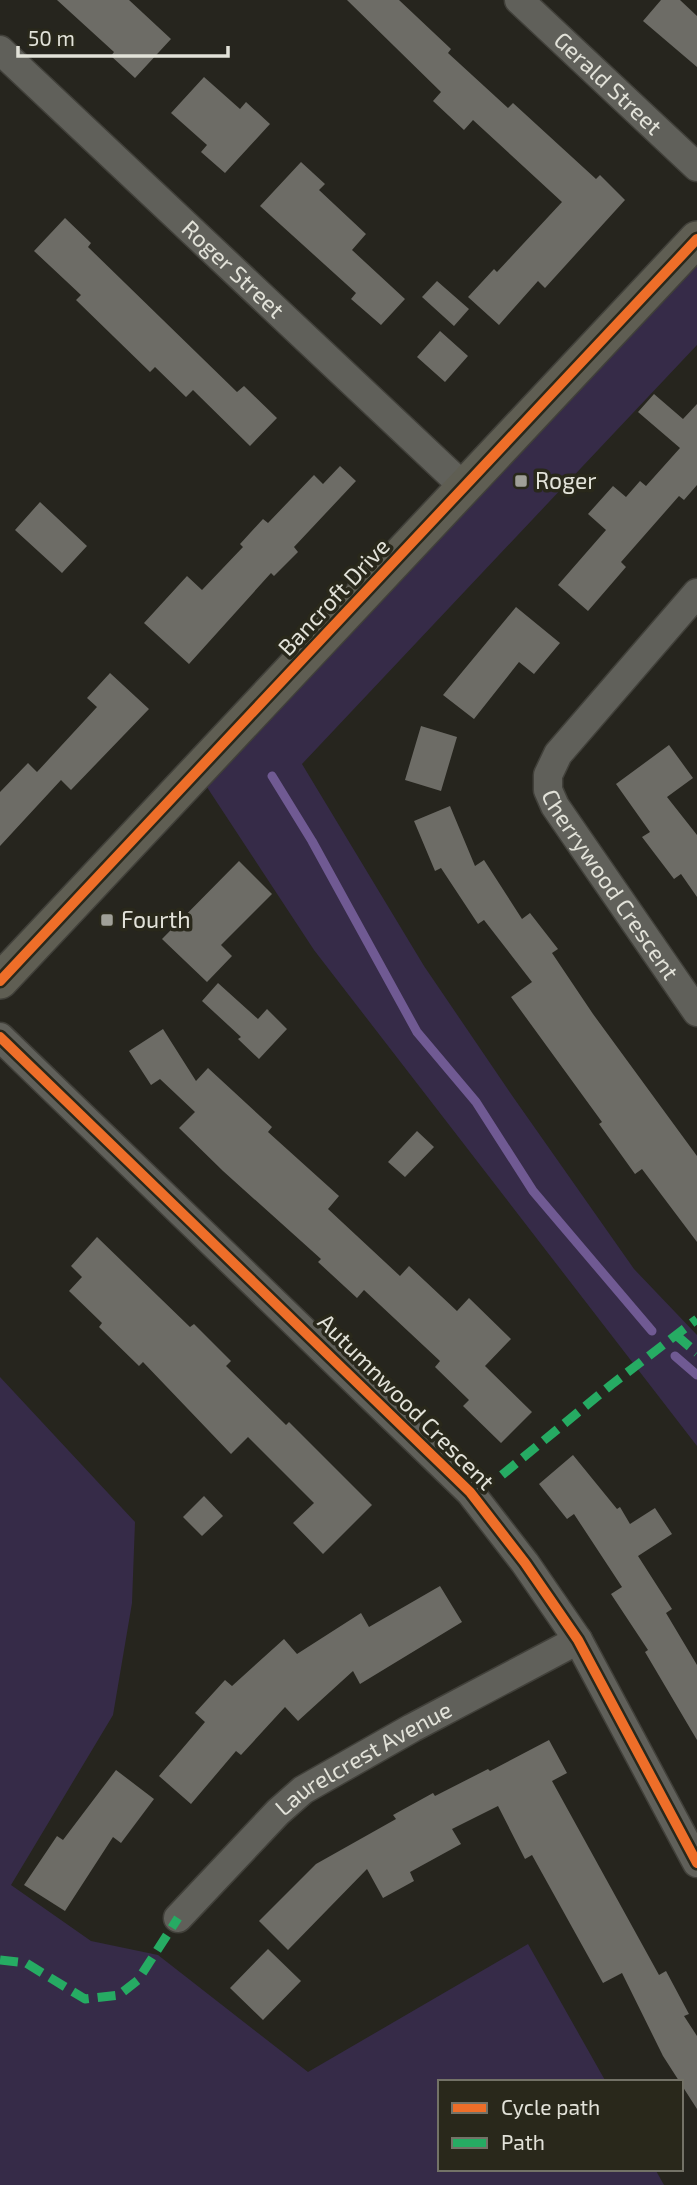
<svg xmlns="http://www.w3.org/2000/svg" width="697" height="2185" font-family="'Exo 2',sans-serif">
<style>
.green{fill:#362b48}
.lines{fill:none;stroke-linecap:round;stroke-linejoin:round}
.stream{stroke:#705a93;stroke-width:9}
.building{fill:#6d6c66}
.minor-casing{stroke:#41403a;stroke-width:31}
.major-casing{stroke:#41403a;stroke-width:38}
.minor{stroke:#60605a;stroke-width:28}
.major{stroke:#5f5e53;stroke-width:35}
.quiet{stroke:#26ab63;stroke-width:9;stroke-dasharray:18 9;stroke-linecap:butt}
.cycleway-casing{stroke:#29281b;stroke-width:15}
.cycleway{stroke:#ee6e29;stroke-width:10}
.poi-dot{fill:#a0a098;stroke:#29281b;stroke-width:2.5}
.labels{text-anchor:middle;stroke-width:7;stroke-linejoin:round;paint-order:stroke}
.street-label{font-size:23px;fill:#e2e2d9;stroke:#29281b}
.poi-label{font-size:23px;fill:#e2e2d9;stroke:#29281b;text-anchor:start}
</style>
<rect width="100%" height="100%" fill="#26251e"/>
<!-- green -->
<path class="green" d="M 697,243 L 697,345 L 302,764 L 424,966 L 511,1094 L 634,1269 L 697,1335 L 697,1446 L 314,950 L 199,775 Z
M 0,1377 L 135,1522 L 132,1603 L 113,1715 L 11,1885 L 91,1941 L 158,1955 L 308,2072 L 528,1944 L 606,2082 L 440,2082 L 440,2169 L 655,2169 L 664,2185 L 0,2185 Z"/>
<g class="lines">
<!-- stream -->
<path class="stream" d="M 272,776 L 312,841 L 417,1032 L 476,1102 L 533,1191 L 652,1331
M 675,1356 L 697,1375"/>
</g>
<!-- building -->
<path class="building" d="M 57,0 L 129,0 L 171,39 L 135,78 L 111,56 L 114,52 Z
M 347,0 L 399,0 L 451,49 L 448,53 L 508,108 L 513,103 L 596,179 L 600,175 L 625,200 L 545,288 L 538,281 L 499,325 L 468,297 L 494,269 L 497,272 L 562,202 L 473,120 L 464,130 L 433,101 L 441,92 Z
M 661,0 L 680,0 L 697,16 L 697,67 L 643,21 Z
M 204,77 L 240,109 L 246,102 L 270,124 L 225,173 L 201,152 L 207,145 L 171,113 Z
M 301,162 L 325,184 L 319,190 L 366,234 L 352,250 L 405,299 L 381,325 L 351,299 L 356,293 L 260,206 Z
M 65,218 L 91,243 L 88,247 L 237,392 L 244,386 L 277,418 L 250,446 L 193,390 L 186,397 L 155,367 L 150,372 L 76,300 L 81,295 L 34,251 Z
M 437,281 L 469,309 L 454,326 L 422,297 Z
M 440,331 L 468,356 L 445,382 L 417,357 Z
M 654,394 L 683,419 L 697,404 L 697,485 L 684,500 L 679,496 L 621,562 L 626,567 L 588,611 L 558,585 L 606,530 L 588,514 L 613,486 L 626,497 L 640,481 L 646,486 L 680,448 L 638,412 Z
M 340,466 L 356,481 L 294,547 L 298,552 L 274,576 L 271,573 L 189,664 L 144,623 L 187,576 L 202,590 L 243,547 L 240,544 L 263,519 L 268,523 L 314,475 L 323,484 Z
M 40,502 L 87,546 L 62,573 L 15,530 Z
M 516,607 L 560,643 L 534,674 L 519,662 L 474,719 L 443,695 Z
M 110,673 L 149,709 L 71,790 L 61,780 L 0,846 L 0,792 L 28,763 L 37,772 L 97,707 L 87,698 Z
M 421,726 L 457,737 L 441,791 L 405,780 Z
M 669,745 L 693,778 L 667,797 L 697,835 L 697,897 L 681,874 L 674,879 L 642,837 L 650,832 L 616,784 Z
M 450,806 L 475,866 L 484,860 L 522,919 L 530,913 L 558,949 L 552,953 L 593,1014 L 697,1156 L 697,1242 L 642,1169 L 635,1174 L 599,1124 L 602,1122 L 511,997 L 532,982 L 484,920 L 478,924 L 441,868 L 435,871 L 414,821 Z
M 239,861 L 272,894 L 221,945 L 232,956 L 207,982 L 162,939 Z
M 218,983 L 258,1019 L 267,1009 L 287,1029 L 259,1059 L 238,1039 L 241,1037 L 202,1001 Z
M 163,1029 L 196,1081 L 208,1068 L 272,1127 L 268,1132 L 339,1196 L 328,1209 L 400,1276 L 409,1266 L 457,1311 L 469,1298 L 511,1339 L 485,1366 L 532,1412 L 501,1443 L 463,1406 L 469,1400 L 435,1367 L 440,1361 L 364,1290 L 357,1298 L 318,1262 L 321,1259 L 223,1171 L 179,1128 L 195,1112 L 160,1079 L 151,1085 L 129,1051 Z
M 417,1131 L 434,1147 L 405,1177 L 388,1162 Z
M 97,1237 L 190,1327 L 194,1324 L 231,1361 L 226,1366 L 286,1425 L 289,1422 L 372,1505 L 323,1554 L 293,1523 L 314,1503 L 248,1437 L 231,1454 L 143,1362 L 139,1366 L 99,1327 L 102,1323 L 69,1291 L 82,1277 L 71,1266 Z
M 573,1455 L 617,1509 L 620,1507 L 630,1524 L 655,1508 L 672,1534 L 638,1556 L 672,1609 L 666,1613 L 697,1665 L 697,1740 L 645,1652 L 648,1650 L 611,1594 L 622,1587 L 574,1514 L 567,1519 L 539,1484 Z
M 204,1496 L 223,1516 L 202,1536 L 183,1517 Z
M 440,1586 L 462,1622 L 360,1684 L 353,1671 L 298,1721 L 285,1707 L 241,1755 L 236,1751 L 191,1804 L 159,1776 L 205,1722 L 195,1713 L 225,1680 L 232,1686 L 284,1639 L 297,1654 L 361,1613 L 369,1627 Z
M 549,1740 L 567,1773 L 552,1781 L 659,1975 L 666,1971 L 689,2014 L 684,2016 L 697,2036 L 697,2109 L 663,2056 L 622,1973 L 603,1983 L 532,1855 L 525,1859 L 498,1806 L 452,1829 L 461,1844 L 410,1872 L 414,1881 L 383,1898 L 367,1869 L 288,1950 L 259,1921 L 316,1864 L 396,1819 L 393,1815 L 433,1793 L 435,1796 L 488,1769 L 490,1771 Z
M 116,1770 L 154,1799 L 121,1843 L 113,1837 L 65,1911 L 24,1885 L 57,1836 L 63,1840 Z
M 268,1949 L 301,1981 L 263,2020 L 230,1988 Z"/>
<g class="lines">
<defs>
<g id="minor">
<path id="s1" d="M 519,0 L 697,167"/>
<path id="s2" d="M 0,50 L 465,488"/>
<path id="s3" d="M 697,593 L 558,754 L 548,775 L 548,790 L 555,806 L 697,1012"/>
<path d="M 0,1037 L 470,1492 L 525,1563 L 578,1640 L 697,1863"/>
<path id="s4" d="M 178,1918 L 278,1812 L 303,1790 L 412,1728 L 578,1640"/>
</g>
<path id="major" d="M 0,981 L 697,239"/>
</defs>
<!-- minor casing -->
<use href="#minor" class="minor-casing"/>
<!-- major casing -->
<use href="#major" class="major-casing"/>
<!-- minor -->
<use href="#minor" class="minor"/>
<!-- major -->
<use href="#major" class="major"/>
<!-- quiet -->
<path class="quiet" d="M 676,1335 L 697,1353
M 502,1475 L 611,1385 L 697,1319
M 0,1960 L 26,1963 L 85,1999 L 119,1995 L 138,1980 L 178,1918"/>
<defs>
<path id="cycleway" d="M 0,981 L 697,239
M 0,1037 L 470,1492 L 525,1563 L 578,1640 L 697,1863"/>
</defs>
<!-- cycleway casing -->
<use href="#cycleway" class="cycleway-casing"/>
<!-- cycleway -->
<use href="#cycleway" class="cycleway"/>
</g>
<!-- markers -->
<g class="poi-dot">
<rect x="514" y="474" width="14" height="14" rx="3.5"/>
<rect x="100" y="913" width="14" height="14" rx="3.5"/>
</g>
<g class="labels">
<!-- street labels -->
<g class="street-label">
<text dy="8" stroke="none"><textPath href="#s1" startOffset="122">Gerald Street</textPath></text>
<text dy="8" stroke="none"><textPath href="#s2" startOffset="320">Roger Street</textPath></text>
<text transform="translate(334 597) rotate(-47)" y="8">Bancroft Drive</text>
<text dy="8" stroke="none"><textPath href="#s3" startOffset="364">Cherrywood Crescent</textPath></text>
<text transform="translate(406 1402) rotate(45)" y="8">Autumnwood Crescent</text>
<text dy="8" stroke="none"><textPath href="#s4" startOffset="247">Laurelcrest Avenue</textPath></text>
</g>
<!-- poi labels -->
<g class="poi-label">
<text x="535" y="489">Roger</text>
<text x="121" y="928">Fourth</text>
</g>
</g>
<!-- legend -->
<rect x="438" y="2080" width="245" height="91" fill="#29281b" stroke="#737267" stroke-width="2"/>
<rect x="452" y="2103" width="35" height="10" fill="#ee6e29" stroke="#737267" stroke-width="2"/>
<text x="501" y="2115" font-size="21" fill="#e2e2d9">Cycle path</text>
<rect x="452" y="2138" width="35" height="10" fill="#26ab63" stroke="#737267" stroke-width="2"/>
<text x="501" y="2150" font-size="21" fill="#e2e2d9">Path</text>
<!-- scale -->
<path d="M18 46v10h210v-10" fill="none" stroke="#e2e2d9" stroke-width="3.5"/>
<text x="28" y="46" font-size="21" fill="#e2e2d9" stroke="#29281b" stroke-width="5" paint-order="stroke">50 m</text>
</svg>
